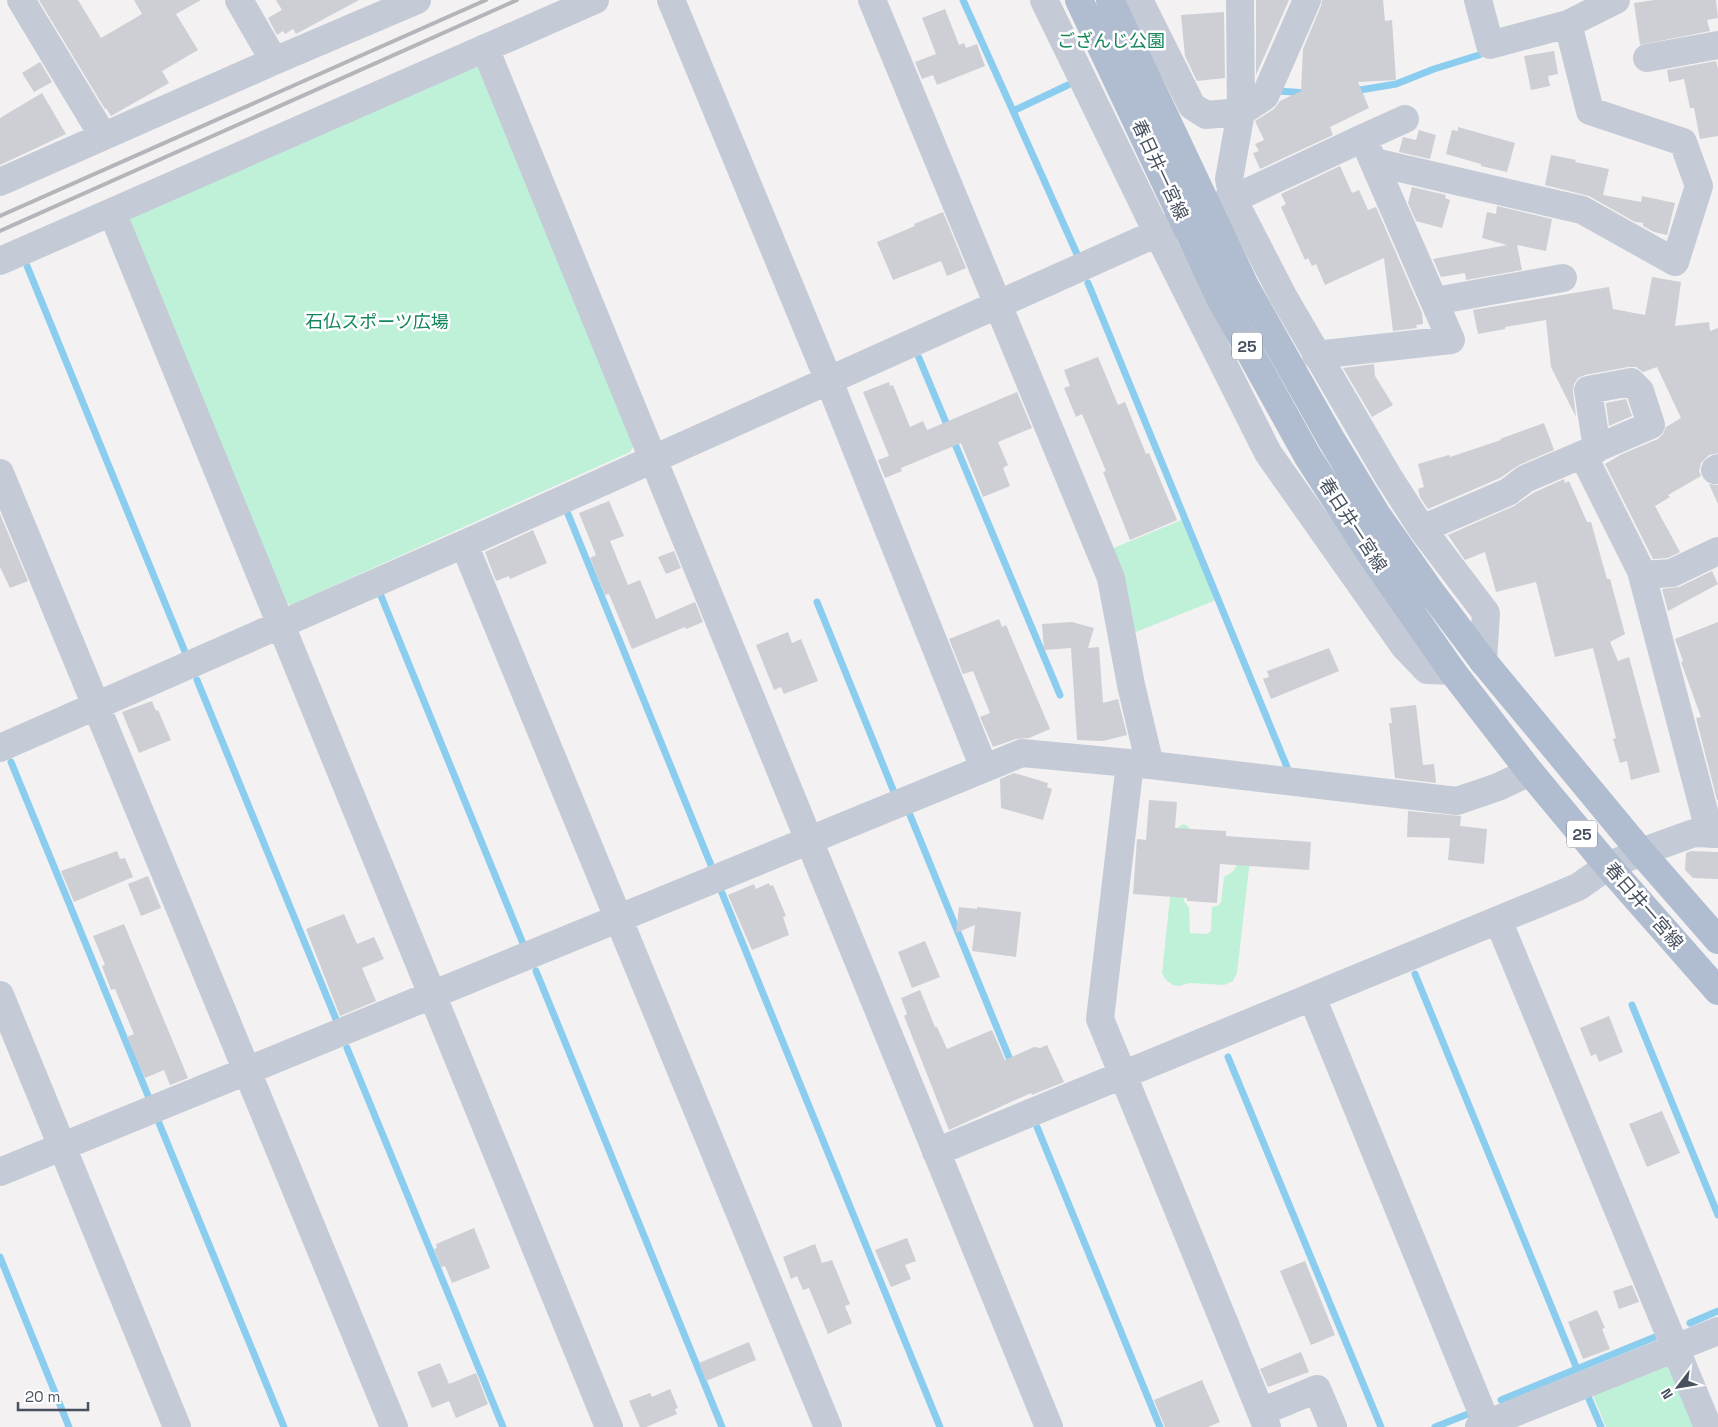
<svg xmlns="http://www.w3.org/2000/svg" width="1718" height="1427" font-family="'Space Grotesk','Noto Sans JP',sans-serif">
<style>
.green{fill:#bff1d9}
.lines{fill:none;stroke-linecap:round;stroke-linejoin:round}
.stream{stroke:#8bcdef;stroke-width:7}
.building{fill:#cdcfd5}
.minor{stroke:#c4cbd6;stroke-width:28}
.major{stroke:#b0bcd0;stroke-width:28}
.rail{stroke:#b3b5bb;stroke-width:4}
.major-bridge{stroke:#b0bcd0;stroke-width:28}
.labels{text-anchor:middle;stroke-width:5;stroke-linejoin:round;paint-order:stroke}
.shield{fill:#fff;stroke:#7f858f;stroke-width:1}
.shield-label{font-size:16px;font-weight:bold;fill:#48515f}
.park-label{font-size:18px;fill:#15855c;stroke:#fff}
.street-label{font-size:18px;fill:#48515f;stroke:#fff}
</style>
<rect width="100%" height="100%" fill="#f3f1f1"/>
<!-- green -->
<path class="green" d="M 475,65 L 484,72 L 635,443 L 630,452 L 291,605 L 283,601 L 128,226 L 129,214 Z
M 1182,520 L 1216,600 L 1131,634 L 1111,549 Z
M 1184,824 L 1189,827 L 1189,836 L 1184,901 L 1189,908 L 1190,933 L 1207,934 L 1211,931 L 1212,907 L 1219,905 L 1221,902 L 1224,877 C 1227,875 1232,873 1234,870 C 1241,861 1236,844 1248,838 L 1252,842 L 1237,973 L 1233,981 L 1224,985 L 1190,983 L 1179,986 L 1173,985 L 1166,980 L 1162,973 L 1177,831 L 1178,827 Z
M 1663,1361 L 1676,1368 L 1700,1427 L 1606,1427 L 1591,1391 Z"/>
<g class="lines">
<!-- stream -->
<path class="stream" d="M 963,0 L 1013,111 L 1068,85
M 1279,91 L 1306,93
M 1354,91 L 1396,84 L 1434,69 L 1479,55
M 1013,111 L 1077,254
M 27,266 L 185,652
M 1088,283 L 1287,767
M 919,358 L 1060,695
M 568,514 L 713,870
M 381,596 L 524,946
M 817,602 L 896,797
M 197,680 L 338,1024
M 11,762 L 149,1098
M 910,815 L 1013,1067
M 722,893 L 940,1427
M 536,971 L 722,1427
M 1415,974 L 1577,1369
M 1632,1005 L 1718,1215
M 347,1048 L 503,1427
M 1228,1057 L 1381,1427
M 159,1123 L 284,1427
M 1037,1127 L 1160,1427
M 0,1257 L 69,1427
M 1690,1323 L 1718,1311
M 1589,1399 L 1601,1427
M 1501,1400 L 1655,1337
M 1435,1427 L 1468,1414"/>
</g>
<!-- building -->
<path class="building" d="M 39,0 L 78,0 L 101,38 L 142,14 L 134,0 L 201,0 L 176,14 L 198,50 L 162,71 L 169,83 L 111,116 L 106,108 L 105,109 Z
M 276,0 L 359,0 L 296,34 L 293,29 L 285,34 L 283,31 L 277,35 L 268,18 L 282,10 Z
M 1256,0 L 1289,0 L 1256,75 Z
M 1322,0 L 1383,0 L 1385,21 L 1392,20 L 1396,80 L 1358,82 L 1369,108 L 1330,127 L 1333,135 L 1260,169 L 1253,153 L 1259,151 L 1255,144 L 1264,140 L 1255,121 L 1274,109 L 1280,101 L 1301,91 L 1303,49 L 1321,6 Z
M 1654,0 L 1716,0 L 1718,18 L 1707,20 L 1710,31 L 1640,45 L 1634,3 Z
M 945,9 L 959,45 L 964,43 L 966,48 L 977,44 L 985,66 L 937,85 L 933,75 L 922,79 L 915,62 L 936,54 L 922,18 Z
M 1224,12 L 1225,78 L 1197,81 L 1185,56 L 1181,15 Z
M 1554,51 L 1558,74 L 1548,76 L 1550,86 L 1531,90 L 1524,56 Z
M 1716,61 L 1718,69 L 1718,136 L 1700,139 L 1694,108 L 1690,108 L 1684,79 L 1669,82 L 1667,70 Z
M 40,62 L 52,82 L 34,92 L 22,73 Z
M 42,93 L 66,134 L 0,165 L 0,118 Z
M 1458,127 L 1515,143 L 1507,172 L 1481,166 L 1481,164 L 1446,154 L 1452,130 L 1458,131 Z
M 1419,130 L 1436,135 L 1430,159 L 1399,152 L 1403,137 L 1416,140 Z
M 1551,155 L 1576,160 L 1575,162 L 1609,169 L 1603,195 L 1641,202 L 1642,196 L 1675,203 L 1667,235 L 1654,232 L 1643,226 L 1643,223 L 1635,222 L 1589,196 L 1545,185 Z
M 1340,166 L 1352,193 L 1359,190 L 1368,210 L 1376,207 L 1422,313 L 1423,324 L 1416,325 L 1417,328 L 1393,331 L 1384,258 L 1325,285 L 1316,264 L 1312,266 L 1308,258 L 1305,260 L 1281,207 L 1286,204 L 1281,194 Z
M 1412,187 L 1446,195 L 1445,198 L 1450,200 L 1442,228 L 1416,221 L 1408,203 Z
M 1497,206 L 1552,219 L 1546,251 L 1517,245 L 1522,270 L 1466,280 L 1465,273 L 1441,277 L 1433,259 L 1507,245 L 1482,238 L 1487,212 L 1496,214 Z
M 943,212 L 966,268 L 947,276 L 941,261 L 893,280 L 877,242 L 915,226 L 914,224 Z
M 1652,277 L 1681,282 L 1675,326 L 1709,322 L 1710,331 L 1718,328 L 1718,453 L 1709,455 L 1701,463 L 1699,471 L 1701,476 L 1668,495 L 1670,497 L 1655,506 L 1680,552 L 1668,558 L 1653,559 L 1605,464 L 1622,454 L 1658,439 L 1663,434 L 1666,427 L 1681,418 L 1657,367 L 1643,372 L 1636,367 L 1628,367 L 1585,375 L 1578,378 L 1574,384 L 1573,392 L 1576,417 L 1551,367 L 1546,320 L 1505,327 L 1505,329 L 1478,334 L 1473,310 L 1609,287 L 1613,309 L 1645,315 Z
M 1098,357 L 1118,405 L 1125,402 L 1146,454 L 1149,453 L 1177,520 L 1130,540 L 1103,472 L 1106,471 L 1082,414 L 1076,417 L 1064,388 L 1070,386 L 1064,370 Z
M 1374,364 L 1375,376 L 1393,405 L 1372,417 L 1343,368 Z
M 889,382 L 890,386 L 893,385 L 910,427 L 923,421 L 927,430 L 1017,392 L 1032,428 L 998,442 L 1008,465 L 1003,468 L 1010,486 L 983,497 L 961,443 L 901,468 L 902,471 L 885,478 L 878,460 L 889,456 L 863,392 Z
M 1626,399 L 1632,416 L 1609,426 L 1606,403 Z
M 1544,423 L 1554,450 L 1519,465 L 1500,478 L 1428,509 L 1420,497 L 1418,489 L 1424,487 L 1418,464 L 1449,455 L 1450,457 L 1501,440 L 1500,439 Z
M 1564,479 L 1565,483 L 1569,481 L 1587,522 L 1591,522 L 1607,579 L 1610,579 L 1625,634 L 1610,642 L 1618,661 L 1629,657 L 1660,772 L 1631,780 L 1627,761 L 1620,763 L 1613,739 L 1616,738 L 1593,648 L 1555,657 L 1536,582 L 1496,592 L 1485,552 L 1465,560 L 1448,535 L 1514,506 L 1533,493 Z
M 1709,484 L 1718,485 L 1718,504 Z
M 609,501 L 624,536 L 610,541 L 628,585 L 640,580 L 656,619 L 695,602 L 703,622 L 686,629 L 685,627 L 632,649 L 609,594 L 605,595 L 590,558 L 596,555 L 579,513 Z
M 0,514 L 28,581 L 10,588 L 0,567 Z
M 533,530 L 547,563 L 510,579 L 509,576 L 496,581 L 485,552 Z
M 674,551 L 681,568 L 666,574 L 658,557 Z
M 1712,571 L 1718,584 L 1668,611 L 1662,589 L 1679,587 Z
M 999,619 L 1002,627 L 1006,625 L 1050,729 L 1029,738 L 1016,739 L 993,747 L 980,717 L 990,713 L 973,671 L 963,674 L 949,639 Z
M 1072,622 L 1094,628 L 1088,648 L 1099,647 L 1103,703 L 1118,699 L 1127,735 L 1103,741 L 1077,740 L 1071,648 L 1044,650 L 1042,624 Z
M 1718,622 L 1718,800 L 1717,800 L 1696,718 L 1701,717 L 1681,662 L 1683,661 L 1675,639 Z
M 788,632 L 792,643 L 801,639 L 818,681 L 784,694 L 781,687 L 774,690 L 756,645 Z
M 1329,648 L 1339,671 L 1271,699 L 1263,679 L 1269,677 L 1267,671 Z
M 152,701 L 156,711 L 158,710 L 171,740 L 139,753 L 122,712 Z
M 1416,705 L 1423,765 L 1434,764 L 1436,783 L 1395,778 L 1389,723 L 1392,723 L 1390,708 Z
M 1014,773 L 1048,783 L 1047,787 L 1052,789 L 1043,820 L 1001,808 L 1000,779 Z
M 1149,800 L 1177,802 L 1175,828 L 1226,831 L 1226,836 L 1311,842 L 1309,870 L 1220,864 L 1217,903 L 1187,901 L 1187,898 L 1133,894 L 1137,839 L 1146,840 Z
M 1408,811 L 1461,816 L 1460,826 L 1487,829 L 1484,864 L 1448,860 L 1450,838 L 1407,837 Z
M 117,851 L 120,859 L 125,858 L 133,877 L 74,902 L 61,871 Z
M 1691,851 L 1718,852 L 1718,879 L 1693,878 L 1685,870 L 1686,853 Z
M 148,876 L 161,908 L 141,916 L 128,884 Z
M 769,883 L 770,886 L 773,885 L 786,916 L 783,917 L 789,935 L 752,950 L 728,895 L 754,884 L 756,889 Z
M 959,907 L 977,909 L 977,907 L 1021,912 L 1016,957 L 972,951 L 975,925 L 956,933 Z
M 344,914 L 357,944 L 374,937 L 384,959 L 362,968 L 376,1001 L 340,1016 L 306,929 Z
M 124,924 L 188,1078 L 170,1085 L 164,1070 L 145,1078 L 127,1037 L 134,1034 L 115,989 L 111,990 L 102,966 L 105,965 L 93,936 Z
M 925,941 L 940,977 L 912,988 L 898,952 Z
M 920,990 L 935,1027 L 937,1027 L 947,1049 L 992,1030 L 1005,1060 L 1034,1047 L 1040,1048 L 1047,1045 L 1064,1082 L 1032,1095 L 1031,1093 L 949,1130 L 904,1016 L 907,1014 L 901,998 Z
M 1609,1016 L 1623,1052 L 1599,1062 L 1596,1054 L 1591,1056 L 1580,1028 Z
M 1662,1111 L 1680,1153 L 1647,1167 L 1629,1124 Z
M 474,1228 L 490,1268 L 452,1283 L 445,1266 L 441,1267 L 434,1249 L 437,1248 L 436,1244 Z
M 907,1238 L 916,1261 L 905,1265 L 911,1279 L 891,1287 L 875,1250 Z
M 815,1244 L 822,1263 L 832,1260 L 850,1304 L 845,1306 L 852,1323 L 828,1334 L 809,1288 L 803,1290 L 797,1276 L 791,1279 L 783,1257 Z
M 1305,1261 L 1335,1335 L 1311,1345 L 1280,1271 Z
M 1632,1285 L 1639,1302 L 1619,1309 L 1613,1291 Z
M 1597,1310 L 1605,1328 L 1602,1329 L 1610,1349 L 1583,1359 L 1568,1322 Z
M 749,1342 L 756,1360 L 706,1381 L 699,1363 Z
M 1301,1352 L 1309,1372 L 1268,1387 L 1260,1369 Z
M 440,1363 L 449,1384 L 476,1373 L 488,1404 L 456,1418 L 449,1401 L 432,1408 L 417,1372 Z
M 1202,1380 L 1220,1422 L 1208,1427 L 1165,1427 L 1154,1400 Z
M 670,1389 L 678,1408 L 675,1409 L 677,1414 L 646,1427 L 640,1427 L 629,1401 L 650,1393 L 652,1397 Z"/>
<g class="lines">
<!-- minor -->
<path class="minor" d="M 21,0 L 103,136
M 239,0 L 274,61
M 671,0 L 829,381 L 984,768
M 872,0 L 1111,578 L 1131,685 L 1150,765
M 1044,0 L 1158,234 L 1268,453 L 1404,646 L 1427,670 L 1452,671
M 1139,0 L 1192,106 L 1206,115 L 1241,112 L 1265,96 L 1307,0
M 1478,0 L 1490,45 L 1568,24 L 1616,0
M 485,48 L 1049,1427
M 1647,58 L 1718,45
M 1363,138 L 1405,119
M 1374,162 L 1582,210 L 1675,262 L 1699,186 L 1683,142 L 1590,111 L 1568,24
M 0,182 L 274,61 L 417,0
M 112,212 L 609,1427
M 0,261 L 595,0
M 1435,301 L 1563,278
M 1316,355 L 1451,340 L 1363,138 L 1233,199 L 1283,296 L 1388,476 L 1422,529 L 1486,613 L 1483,661
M 1583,455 L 1641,571 L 1710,834
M 1715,470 L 1718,468
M 0,473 L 394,1427
M 1422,529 L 1508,492 L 1525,479 L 1651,425 L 1640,391 L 1631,382 L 1588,390 L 1597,449
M 464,544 L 828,1427
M 1642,575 L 1672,573 L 1718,551
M 0,748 L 464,544 L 1233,199 L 1229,179 L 1241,112 L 1240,0
M 1130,763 L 1100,1019 L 1267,1427
M 1498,920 L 1708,1427
M 0,995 L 177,1427
M 1312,997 L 1488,1427
M 936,1152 L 1578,887 L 1608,866 L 1641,852 L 1694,833 L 1718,834
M 0,1172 L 1022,753 L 1150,765 L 1457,801 L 1498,787 L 1530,772
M 1261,1412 L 1317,1389 L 1333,1427
M 1479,1427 L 1718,1331"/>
<!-- major -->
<path class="major" d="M 1483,661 L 1641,852 L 1718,940
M 1452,671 L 1530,772 L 1608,866 L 1718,991"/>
<!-- rail -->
<path class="rail" d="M 0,216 L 486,0
M 0,231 L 517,0"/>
<!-- major-bridge -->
<path class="major-bridge" d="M 1079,0 L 1221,300 L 1308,457 L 1372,556 L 1452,671
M 1110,0 L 1245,286 L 1331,439 L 1377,515 L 1431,592 L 1483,661"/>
</g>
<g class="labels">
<!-- shield labels -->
<g class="shield">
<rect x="1232" y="332.5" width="30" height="27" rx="4"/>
<rect x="1567" y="820.5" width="30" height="27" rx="4"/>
</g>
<g class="shield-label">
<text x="1247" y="352">25</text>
<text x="1582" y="840">25</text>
</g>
<!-- park labels -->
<g class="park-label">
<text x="1111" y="47">ござんじ公園</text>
<text x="377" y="328">石仏スポーツ広場</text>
</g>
<!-- street labels -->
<g class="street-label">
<text transform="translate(1160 170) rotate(65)" y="6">春日井一宮線</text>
<text transform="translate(1353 525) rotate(57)" y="6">春日井一宮線</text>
<text transform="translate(1644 906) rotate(49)" y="6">春日井一宮線</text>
</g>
</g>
<!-- north arrow -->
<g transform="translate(1678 1387) rotate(239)" stroke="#ffffff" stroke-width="4" paint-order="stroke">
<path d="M0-4L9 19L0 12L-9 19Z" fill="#48515f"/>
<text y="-8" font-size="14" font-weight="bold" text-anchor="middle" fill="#48515f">N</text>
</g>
<!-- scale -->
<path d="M18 1402v8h70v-8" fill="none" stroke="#48515f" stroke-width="2.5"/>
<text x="25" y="1402" font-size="15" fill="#48515f" stroke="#ffffff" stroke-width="4" paint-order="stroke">20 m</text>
</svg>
